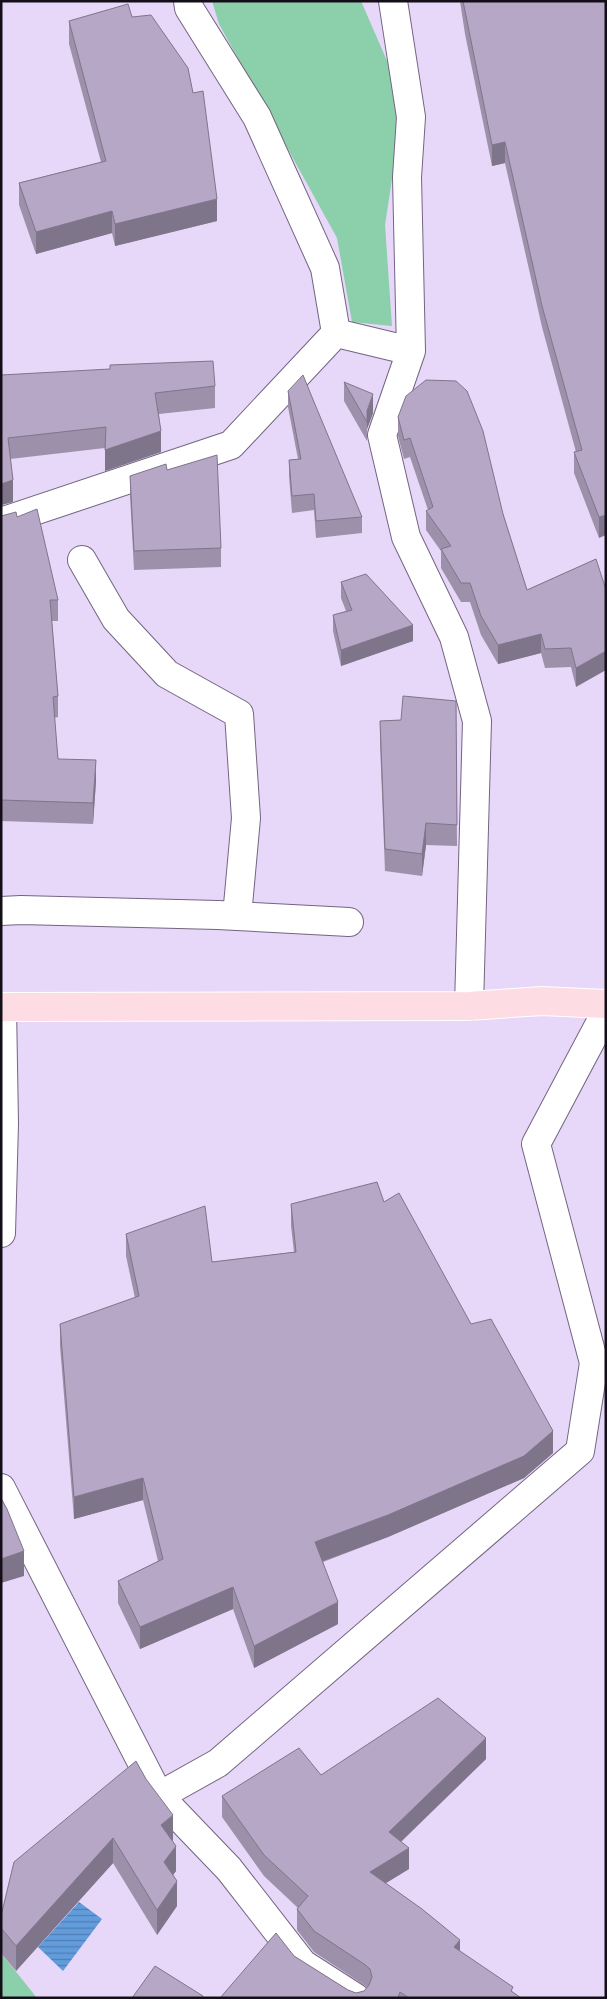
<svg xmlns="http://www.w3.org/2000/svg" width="607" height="1999" font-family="Lato,sans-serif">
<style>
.grass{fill:#8ccfab}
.water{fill:url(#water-rules)}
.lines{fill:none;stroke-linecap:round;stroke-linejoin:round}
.minor-casing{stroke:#736581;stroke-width:30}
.major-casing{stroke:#fff;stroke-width:30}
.minor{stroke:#fff;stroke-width:28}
.major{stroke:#fedce3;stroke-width:28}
.wall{fill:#9d90aa}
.shaded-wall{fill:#7f758b}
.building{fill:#b6a7c6;stroke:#7f758b}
</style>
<defs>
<pattern id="water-rules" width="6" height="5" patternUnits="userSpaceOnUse" patternTransform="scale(1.25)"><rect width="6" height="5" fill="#639cdc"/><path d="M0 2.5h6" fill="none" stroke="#507eb2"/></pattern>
</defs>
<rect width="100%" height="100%" fill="#e7d7f8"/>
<!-- grass -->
<path class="grass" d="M 212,1 L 361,1 L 404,100 L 385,225 L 392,326 L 352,322 L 337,238 L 219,24 Z
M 1,1953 L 37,1998 L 1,1998 Z"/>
<!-- water -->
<path class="water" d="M 79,1902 L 102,1919 L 63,1971 L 38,1947 Z"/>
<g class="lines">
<defs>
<path id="minor" d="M 188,1 L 189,8 L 257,117 L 325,268 L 336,333 L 411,351
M 393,1 L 411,117 L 407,177 L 411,351 L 382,435 L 406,537 L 454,637 L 477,721 L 469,1006
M 1,522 L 231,445 L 336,333
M 82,560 L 116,619 L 167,674 L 239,714 L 246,818 L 237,916
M 1,911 L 21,910 L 218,915 L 349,922
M 1,1233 L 4,1123 L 2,1007
M 1,1488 L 159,1796 L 229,1869 L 303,1964 L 356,1998
M 159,1796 L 218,1763 L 580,1451 L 594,1363 L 536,1144 L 606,1012"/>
<path id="major" d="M 1,1007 L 469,1006 L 542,1001 L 606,1004"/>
</defs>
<!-- minor casing -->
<use href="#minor" class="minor-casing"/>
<!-- major casing -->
<use href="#major" class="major-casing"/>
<!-- minor -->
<use href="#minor" class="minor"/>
<!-- major -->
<use href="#major" class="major"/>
</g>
<!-- wall -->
<path class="wall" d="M 460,1 L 606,1 L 599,538 L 574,473 L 574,452 L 576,452 L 542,327 L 505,163 L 492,166 L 465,34 Z
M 132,17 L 217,221 L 115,246 L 112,233 L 36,254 L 19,205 L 19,183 L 101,162 L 69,44 L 69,21 Z
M 1,375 L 215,386 L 215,408 L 159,414 L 161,452 L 105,471 L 105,448 L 10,459 L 13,502 L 1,505 Z
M 344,382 L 373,413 L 367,429 L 367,441 L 344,401 Z
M 288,391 L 362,517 L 362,533 L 316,538 L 314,510 L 292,513 L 289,476 L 289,460 L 298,459 L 288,407 Z
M 398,417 L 503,514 L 527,590 L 596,559 L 576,687 L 571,667 L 545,668 L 541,653 L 498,664 L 481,635 L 470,602 L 461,602 L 441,568 L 441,551 L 426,530 L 426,511 L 428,510 L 410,457 L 404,459 L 398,436 Z
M 167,470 L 221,548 L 221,567 L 134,570 L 130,495 L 130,476 Z
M 1,516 L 17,517 L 58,600 L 58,621 L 52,621 L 58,696 L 58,717 L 54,718 L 58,759 L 96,781 L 93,824 L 1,821 Z
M 341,582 L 413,641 L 341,666 L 333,631 L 333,615 L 346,611 L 341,598 Z
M 456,701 L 457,846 L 426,845 L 422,876 L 385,871 L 380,743 L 380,721 L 401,720 Z
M 384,1202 L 471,1324 L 553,1453 L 524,1478 L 388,1537 L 323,1562 L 338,1624 L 254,1668 L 233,1609 L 140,1649 L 118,1603 L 118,1581 L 158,1561 L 143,1500 L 74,1519 L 60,1346 L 60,1324 L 135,1298 L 126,1256 L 126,1234 L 212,1262 L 294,1252 L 291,1226 L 291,1204 Z
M 486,1759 L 401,1842 L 409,1869 L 385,1883 L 460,1951 L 521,1998 L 220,1998 L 294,1956 L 348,1990 L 356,1993 L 364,1991 L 367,1987 L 364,1985 L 314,1952 L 297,1930 L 297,1909 L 298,1908 L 264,1876 L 222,1817 L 222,1796 L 321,1775 Z
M 136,1761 L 173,1840 L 172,1841 L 176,1871 L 173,1875 L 177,1906 L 157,1935 L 113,1863 L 16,1971 L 1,1953 L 1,1916 Z"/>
<!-- shaded-wall -->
<path class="shaded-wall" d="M 505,142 L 505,163 L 492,166 L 492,145 Z
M 217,199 L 217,221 L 115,246 L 115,224 Z
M 112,211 L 112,233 L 36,254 L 36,232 Z
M 373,394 L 373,413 L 367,429 L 367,411 Z
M 161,431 L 161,452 L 105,471 L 105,450 Z
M 13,480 L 13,502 L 1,505 L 1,484 Z
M 606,515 L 606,535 L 599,538 L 599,517 Z
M 413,625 L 413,641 L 341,666 L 341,650 Z
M 541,634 L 541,653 L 498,664 L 498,645 Z
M 606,651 L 606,670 L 576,687 L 576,668 Z
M 96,760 L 96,781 L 93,824 L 93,803 Z
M 426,823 L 426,845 L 422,876 L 422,854 Z
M 553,1431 L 553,1453 L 524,1478 L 388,1537 L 315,1564 L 315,1542 Z
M 143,1478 L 143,1500 L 74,1519 L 74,1497 Z
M 24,1551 L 24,1576 L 1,1583 L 1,1559 Z
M 233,1587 L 233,1609 L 140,1649 L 140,1627 Z
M 338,1602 L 338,1624 L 254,1668 L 254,1646 Z
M 486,1738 L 486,1759 L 389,1853 L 389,1832 Z
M 173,1815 L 173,1840 L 161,1850 L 161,1825 Z
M 113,1838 L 113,1863 L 16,1971 L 16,1946 Z
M 176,1846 L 176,1871 L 164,1887 L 164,1862 Z
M 409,1848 L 409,1869 L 370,1893 L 370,1872 Z
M 177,1881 L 177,1906 L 157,1935 L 157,1910 Z
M 460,1940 L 460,1961 L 454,1947 Z"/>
<!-- building -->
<path class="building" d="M 463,1 L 606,1 L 606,515 L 599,517 L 574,452 L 582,450 L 542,306 L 505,142 L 492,145 Z
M 128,4 L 132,17 L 151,15 L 188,68 L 193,93 L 203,91 L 217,199 L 115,224 L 112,211 L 36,232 L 19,183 L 106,161 L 69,21 Z
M 213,361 L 215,386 L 155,393 L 161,431 L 105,450 L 106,427 L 8,438 L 13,480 L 1,484 L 1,375 L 110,369 L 110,365 Z
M 303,375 L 314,402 L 362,517 L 316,521 L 314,494 L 292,496 L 289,460 L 301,459 L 288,391 Z
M 426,380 L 456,381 L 467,391 L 483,431 L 503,514 L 527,590 L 596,559 L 606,590 L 606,651 L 576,668 L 571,648 L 545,649 L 541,634 L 498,645 L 481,616 L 470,583 L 461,583 L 441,549 L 451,546 L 426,511 L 433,507 L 410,438 L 404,440 L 398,417 L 406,396 Z
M 344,382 L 373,394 L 367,411 L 367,422 Z
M 217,455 L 221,548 L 134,551 L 130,476 L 166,464 L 167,470 Z
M 37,509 L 58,600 L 50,600 L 58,696 L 53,697 L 58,759 L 96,760 L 93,803 L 1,800 L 1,516 L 16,512 L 17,517 Z
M 366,574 L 413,625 L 341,650 L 333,615 L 352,610 L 341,582 Z
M 403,696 L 456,701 L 457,825 L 426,823 L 422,854 L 385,849 L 380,721 L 401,720 Z
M 377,1182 L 384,1202 L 399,1193 L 471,1324 L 491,1319 L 553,1431 L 524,1456 L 388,1515 L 315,1542 L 338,1602 L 254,1646 L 233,1587 L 140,1627 L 118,1581 L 163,1559 L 143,1478 L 74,1497 L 60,1324 L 139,1296 L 126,1234 L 205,1206 L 212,1262 L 296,1252 L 291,1204 Z
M 1,1498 L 7,1509 L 24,1551 L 1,1559 Z
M 438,1698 L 486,1738 L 389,1832 L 409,1848 L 370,1872 L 422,1909 L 460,1940 L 454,1947 L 513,1987 L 511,1991 L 521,1998 L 409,1998 L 400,1992 L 398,1998 L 220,1998 L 276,1933 L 294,1956 L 348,1990 L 356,1993 L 364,1991 L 369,1985 L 372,1977 L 370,1969 L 364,1964 L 314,1931 L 297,1909 L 308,1896 L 264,1855 L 222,1796 L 299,1748 L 321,1775 Z
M 136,1761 L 146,1779 L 173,1815 L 161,1825 L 176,1846 L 164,1862 L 177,1881 L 157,1910 L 113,1838 L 16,1946 L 1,1928 L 1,1916 L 14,1862 Z
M 155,1966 L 203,1996 L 202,1998 L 132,1998 Z"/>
<!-- border -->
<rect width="607" height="1999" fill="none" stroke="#140e19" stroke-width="5"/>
</svg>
